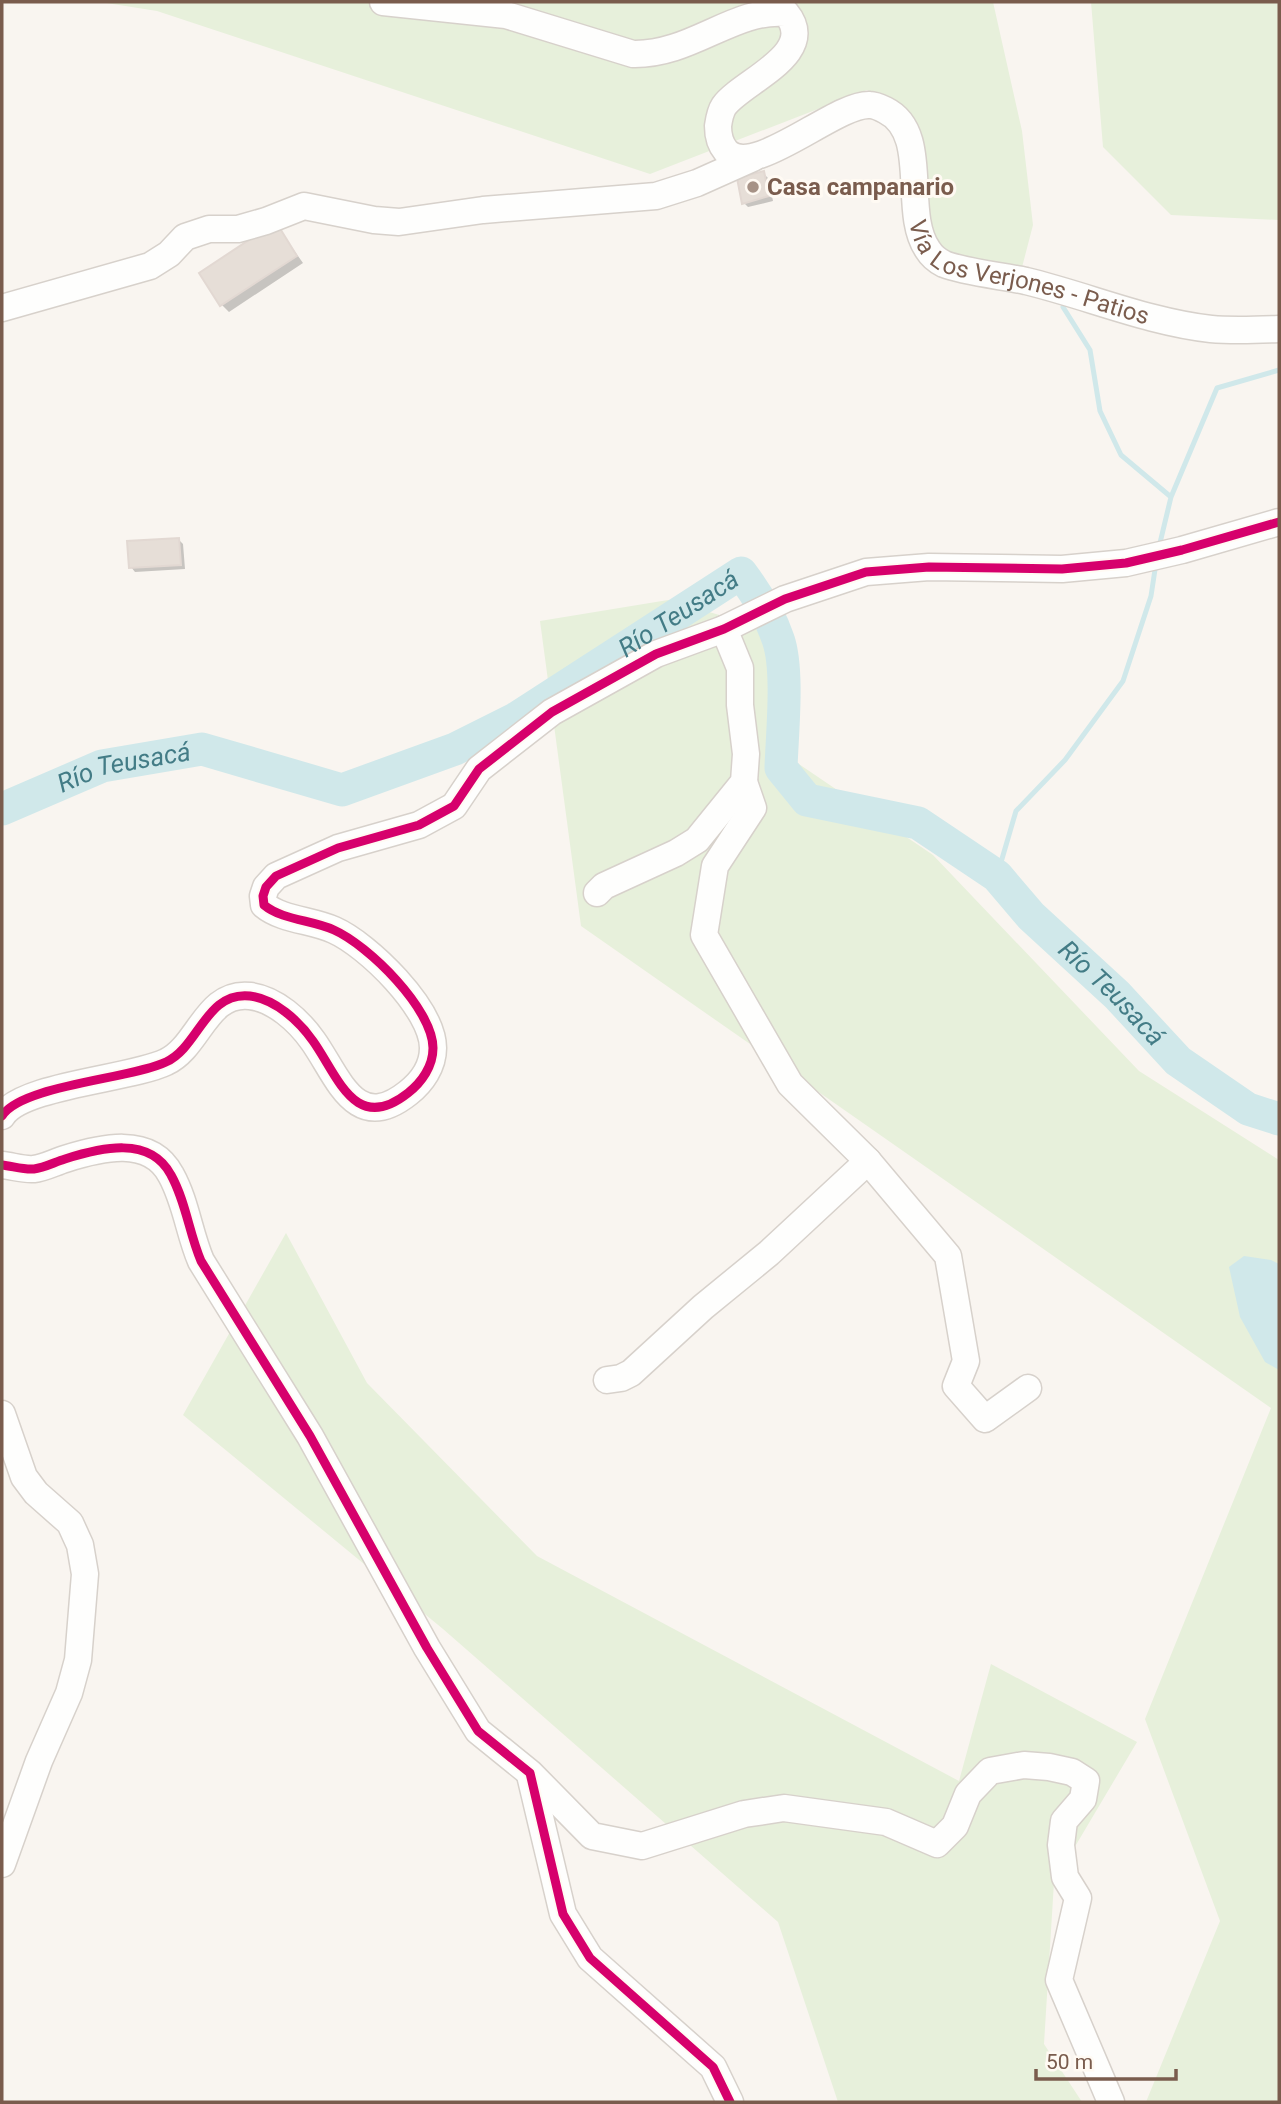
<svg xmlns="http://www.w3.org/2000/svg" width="1281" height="2104" font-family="Roboto,sans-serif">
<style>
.green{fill:#e7f0db}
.water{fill:#d0e8ea}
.shadow{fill:#0003}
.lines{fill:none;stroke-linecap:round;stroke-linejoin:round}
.stream{stroke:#d0e8ea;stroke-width:5}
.river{stroke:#d0e8ea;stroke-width:33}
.building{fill:#e6ded7;stroke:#e2d8d2;stroke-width:2}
.minor-casing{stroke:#d7d1cb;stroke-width:29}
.minor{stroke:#fefefd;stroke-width:26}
.cycleway-casing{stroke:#fffaf3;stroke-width:13}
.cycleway{stroke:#d6006c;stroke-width:9}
.poi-dot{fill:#a69286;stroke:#fffaf3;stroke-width:2.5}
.labels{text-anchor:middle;stroke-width:6;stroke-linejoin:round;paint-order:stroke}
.poi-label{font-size:24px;font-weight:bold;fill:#7a5c4d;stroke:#fffaf3;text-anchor:start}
.street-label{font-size:24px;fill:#7a5c4d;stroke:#fffaf3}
.water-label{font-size:26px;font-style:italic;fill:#437c86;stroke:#fffaf3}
</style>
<rect width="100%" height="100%" fill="#f9f5f0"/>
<!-- green -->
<path class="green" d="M 100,2 L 993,2 L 1022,131 L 1033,225 L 1020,275 L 941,260 L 921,236 L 907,111 L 867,90 L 650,174 L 157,11 Z
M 1091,2 L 1279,2 L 1279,220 L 1171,215 L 1103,147 Z
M 668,600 L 785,634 L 790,758 L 933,855 L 1139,1071 L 1279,1160 L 1279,2102 L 1146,2102 L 1220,1921 L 1145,1719 L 1271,1408 L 581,926 L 540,621 Z
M 286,1233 L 367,1383 L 537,1556 L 959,1781 L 991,1664 L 1137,1742 L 1054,1882 L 1044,2044 L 1082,2102 L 838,2102 L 778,1922 L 443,1629 L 183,1415 Z"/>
<!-- water -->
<path class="water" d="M 1244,1256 L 1271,1260 L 1279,1264 L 1279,1370 L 1265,1362 L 1240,1317 L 1229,1267 Z"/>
<!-- shadow -->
<path class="shadow" d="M 763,173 L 768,178 L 773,201 L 748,207 L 744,203 Z
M 276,225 L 303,263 L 229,312 L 222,305 Z
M 179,540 L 183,544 L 185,569 L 135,572 L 131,567 Z"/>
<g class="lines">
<!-- stream -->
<path class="stream" d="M 1063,307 L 1090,350 L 1100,411 L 1121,455 L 1171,497
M 1159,547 L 1171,497 L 1217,388 L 1279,370
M 997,876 L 1016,811 L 1065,760 L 1123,681 L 1151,596 L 1156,563"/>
<!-- river -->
<path class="river" id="s1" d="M 2,809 L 102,766 L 202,749 L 342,790 L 455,749 L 515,719 L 741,573 C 756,593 770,615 778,639 C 789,669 782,735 781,768 L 807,800 L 918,823 L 997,876 L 1031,916 L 1117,995 L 1178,1061 L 1248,1109 L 1279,1119"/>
</g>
<!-- building -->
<path class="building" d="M 764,171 L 769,196 L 742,204 L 737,178 Z
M 276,222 L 297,256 L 220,306 L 199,273 Z
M 179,538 L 181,565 L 129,568 L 127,541 Z"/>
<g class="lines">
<defs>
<g id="minor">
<path id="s2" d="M 383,2 L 506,15 L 633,54 C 692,55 734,8 786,13 C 820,54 742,81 724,106 C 720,112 719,119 718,126 C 718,135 720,144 726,151 C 753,181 835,103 870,105 C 874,105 881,108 885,110 C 932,133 901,212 928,250 C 931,255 938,261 944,264 C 964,272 1003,276 1026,281 C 1088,296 1148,322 1211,329 C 1233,331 1256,330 1279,329"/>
<path d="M 2,308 L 150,266 L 169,254 L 185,237 L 209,229 L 238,229 L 266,221 L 304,206 L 374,220 L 399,222 L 483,210 L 656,196 L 697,183 L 753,158"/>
<path d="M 744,782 L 753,808 L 715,866 L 704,935 L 790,1084 L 868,1161 L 948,1256 L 966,1361 L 956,1386 L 985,1419 L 1028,1388"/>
<path d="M 597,893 L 604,886 L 676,853 L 697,840 L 744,782 L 746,754 L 740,705 L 740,668 L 724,629"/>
<path d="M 2,1116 C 21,1085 131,1079 166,1062 C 199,1047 206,991 250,996 C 275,999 299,1021 313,1041 C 338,1076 355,1135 408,1093 C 422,1082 433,1066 433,1048 C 433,1009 368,945 334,930 C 312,920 282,920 264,905 L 263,896 L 266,887 L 276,876 L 338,848 L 419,825 L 454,806 L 479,769 L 552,712 L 656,654 L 724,629 L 785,599 L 866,572 L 929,567 L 1062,569 L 1126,563 L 1182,550 L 1279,522"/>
<path d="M 2,1165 C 12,1166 24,1170 34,1169 C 44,1168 55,1162 65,1159 C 100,1148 150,1135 171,1175 C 186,1202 189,1233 201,1261 L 310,1436 L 427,1648 L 478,1731 L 530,1773 L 592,1836 L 642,1846 L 744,1814 L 784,1808 L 886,1822 L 937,1844 L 955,1826 L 968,1794 L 990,1771 L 1024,1765 L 1049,1767 L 1072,1772 L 1086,1781 L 1083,1799 L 1064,1821 L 1061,1845 L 1065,1877 L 1078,1898 L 1059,1980 L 1111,2102"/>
<path d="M 607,1380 L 621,1378 L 631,1373 L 703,1307 L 769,1253 L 868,1161"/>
<path d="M 2,1414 L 24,1477 L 36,1493 L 70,1523 L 80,1545 L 85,1574 L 78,1660 L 69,1693 L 39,1761 L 2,1864"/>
<path d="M 530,1775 L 563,1914 L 590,1958 L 713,2067 L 730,2102"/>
</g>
</defs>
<!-- minor casing -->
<use href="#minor" class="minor-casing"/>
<!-- minor -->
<use href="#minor" class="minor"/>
<defs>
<path id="cycleway" d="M 2,1116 C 21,1085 131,1079 166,1062 C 199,1047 206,991 250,996 C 275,999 299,1021 313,1041 C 338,1076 355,1135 408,1093 C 422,1082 433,1066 433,1048 C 433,1009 368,945 334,930 C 312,920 282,920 264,905 L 263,896 L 266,887 L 276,876 L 338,848 L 419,825 L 454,806 L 479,769 L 552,712 L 656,654 L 724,629 L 785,599 L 866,572 L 929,567 L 1062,569 L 1126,563 L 1182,550 L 1279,522
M 2,1165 C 12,1166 24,1170 34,1169 C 44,1168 55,1162 65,1159 C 100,1148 150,1135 171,1175 C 186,1202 189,1233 201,1261 L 310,1436 L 427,1648 L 478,1731 L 530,1773 L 563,1914 L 590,1958 L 713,2067 L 730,2102"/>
</defs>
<!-- cycleway casing -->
<use href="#cycleway" class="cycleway-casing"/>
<!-- cycleway -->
<use href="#cycleway" class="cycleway"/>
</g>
<!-- markers -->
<circle class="poi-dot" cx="753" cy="187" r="7"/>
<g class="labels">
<!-- poi labels -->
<g class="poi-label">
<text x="767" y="195">Casa campanario</text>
</g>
<!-- street labels -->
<g class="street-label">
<text dy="8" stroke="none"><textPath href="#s2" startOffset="1017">Vía Los Verjones - Patios</textPath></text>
</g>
<!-- water labels -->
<g class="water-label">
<text dy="9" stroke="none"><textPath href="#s1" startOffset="738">Río Teusacá</textPath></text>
<text dy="9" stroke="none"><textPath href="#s1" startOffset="130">Río Teusacá</textPath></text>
<text dy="9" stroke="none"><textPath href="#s1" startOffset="1432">Río Teusacá</textPath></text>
</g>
</g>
<!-- border -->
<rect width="1281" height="2104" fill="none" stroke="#7a5c4d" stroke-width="7"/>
<!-- scale -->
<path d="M1036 2069v10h140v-10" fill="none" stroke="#7a5c4d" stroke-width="3.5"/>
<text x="1046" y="2069" font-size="21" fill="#7a5c4d" stroke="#fffaf3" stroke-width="5" paint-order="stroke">50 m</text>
</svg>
